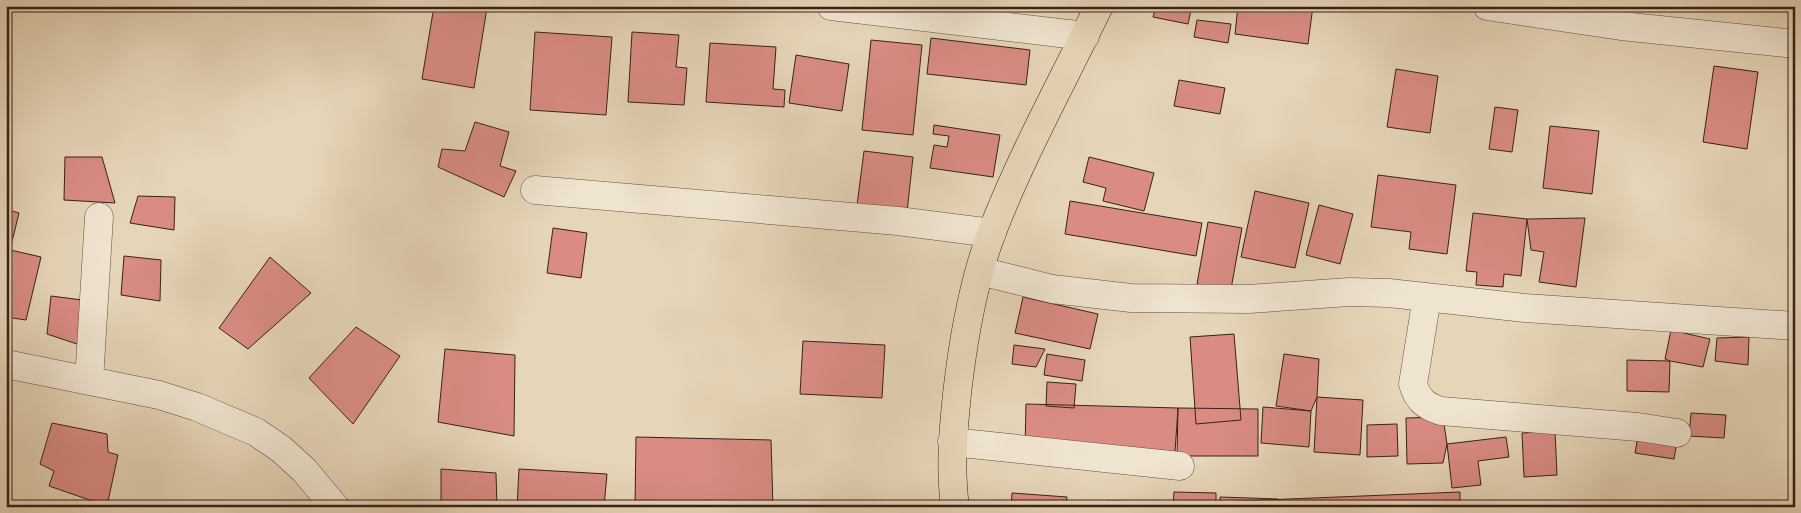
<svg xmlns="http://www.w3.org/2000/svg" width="1801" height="513" font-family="'IM FELL Great Primer',serif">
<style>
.building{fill:#da8c83;stroke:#372217}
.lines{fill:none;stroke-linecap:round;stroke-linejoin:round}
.minor-casing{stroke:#634f3f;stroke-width:29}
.highway-casing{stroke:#372217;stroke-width:29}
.minor{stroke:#efe4d0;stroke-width:28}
.highway{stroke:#e6d5b7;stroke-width:28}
</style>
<rect width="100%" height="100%" fill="#e6d5b7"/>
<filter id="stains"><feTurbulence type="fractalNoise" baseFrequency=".004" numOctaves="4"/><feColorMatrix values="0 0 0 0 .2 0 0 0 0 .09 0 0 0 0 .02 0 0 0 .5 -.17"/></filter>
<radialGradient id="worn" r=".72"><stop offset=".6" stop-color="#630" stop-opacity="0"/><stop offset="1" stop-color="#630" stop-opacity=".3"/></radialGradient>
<!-- building -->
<path class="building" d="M 434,6 L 473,6 L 487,8 L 474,88 L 422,79 Z
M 1156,6 L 1192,6 L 1188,24 L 1153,17 Z
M 1238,6 L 1313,6 L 1308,44 L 1235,34 Z
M 1197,20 L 1231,24 L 1228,43 L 1194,37 Z
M 535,32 L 612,37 L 606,115 L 530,110 Z
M 632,32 L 679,35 L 676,67 L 687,68 L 684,105 L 628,102 Z
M 931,38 L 1030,50 L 1026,85 L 927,74 Z
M 871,40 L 922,45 L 913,135 L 862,130 Z
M 710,43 L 776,47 L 773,89 L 785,90 L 784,107 L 706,102 Z
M 796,55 L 849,64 L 842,111 L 789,103 Z
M 1714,66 L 1758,72 L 1747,149 L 1703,142 Z
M 1396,69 L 1438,76 L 1430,133 L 1387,127 Z
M 1179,80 L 1225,88 L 1220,114 L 1174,106 Z
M 1495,107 L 1518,110 L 1512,152 L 1489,149 Z
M 475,122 L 509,132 L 500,166 L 516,171 L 504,197 L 438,167 L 442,149 L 465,151 Z
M 934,125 L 1000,135 L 993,177 L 930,168 L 934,145 L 947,147 L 949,136 L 933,134 Z
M 1550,126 L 1599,131 L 1592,194 L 1543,188 Z
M 864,151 L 913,157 L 907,212 L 857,205 Z
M 65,157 L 102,157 L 115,203 L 64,200 Z
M 1089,157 L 1154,173 L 1144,211 L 1103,201 L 1106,188 L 1083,182 Z
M 1378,175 L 1456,185 L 1447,254 L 1409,249 L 1411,232 L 1371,227 Z
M 1255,191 L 1309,203 L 1295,268 L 1241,257 Z
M 138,196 L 175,197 L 174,230 L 130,223 Z
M 1070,201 L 1202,223 L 1196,256 L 1065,234 Z
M 1319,205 L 1353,214 L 1340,264 L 1306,255 Z
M 6,209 L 19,213 L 11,246 L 6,245 Z
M 1473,213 L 1527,219 L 1521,276 L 1504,274 L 1503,287 L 1476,285 L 1477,272 L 1466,271 Z
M 1585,218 L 1576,287 L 1539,282 L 1544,252 L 1531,250 L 1527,219 Z
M 1208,222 L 1242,228 L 1231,289 L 1197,284 Z
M 553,228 L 587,233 L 581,278 L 547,273 Z
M 6,249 L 41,257 L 26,320 L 6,317 Z
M 124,256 L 161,260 L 160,301 L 121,295 Z
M 270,257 L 311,293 L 248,349 L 219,328 Z
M 51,296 L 90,301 L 83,346 L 47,334 Z
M 1023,297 L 1098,314 L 1090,349 L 1015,333 Z
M 356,327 L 400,356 L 353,424 L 309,378 Z
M 1671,330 L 1710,339 L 1703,367 L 1670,361 L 1665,359 Z
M 1234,334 L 1241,420 L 1196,424 L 1190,337 Z
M 1749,337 L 1748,365 L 1715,361 L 1717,338 Z
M 803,341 L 885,345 L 882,398 L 800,394 Z
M 1014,345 L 1045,349 L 1036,367 L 1012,364 Z
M 445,349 L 515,355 L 514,436 L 438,422 Z
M 1047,354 L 1085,360 L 1082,381 L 1044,375 Z
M 1284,354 L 1319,359 L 1317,397 L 1311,411 L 1276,406 Z
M 1627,360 L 1670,361 L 1669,392 L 1627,391 Z
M 1047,382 L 1076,384 L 1074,408 L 1046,406 Z
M 1317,397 L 1363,400 L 1360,455 L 1314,452 Z
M 1026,404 L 1178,408 L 1175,452 L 1025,449 Z
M 1263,407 L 1311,411 L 1309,447 L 1261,443 Z
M 1178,408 L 1258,409 L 1258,456 L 1177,456 Z
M 1691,413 L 1726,415 L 1724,438 L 1689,436 Z
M 1443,417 L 1447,444 L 1443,463 L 1407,464 L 1406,418 Z
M 52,423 L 107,434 L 108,452 L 118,455 L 107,506 L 49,486 L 54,471 L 40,464 Z
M 1397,424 L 1398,456 L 1367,457 L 1367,425 Z
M 1639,430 L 1678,436 L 1674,459 L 1635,453 Z
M 1555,431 L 1557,475 L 1524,477 L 1522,433 Z
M 636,437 L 771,440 L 773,507 L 635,507 Z
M 1506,437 L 1509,457 L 1478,461 L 1481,485 L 1452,488 L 1447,444 Z
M 441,469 L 496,473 L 497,507 L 441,507 Z
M 519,469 L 607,474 L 604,507 L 517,507 Z
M 1174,492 L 1216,493 L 1216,507 L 1173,507 Z
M 1460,492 L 1460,507 L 1217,507 L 1216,502 Z
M 1012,493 L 1067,497 L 1066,507 L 1011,507 Z
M 1220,497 L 1278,499 L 1278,507 L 1220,507 Z
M 1107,501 L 1163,502 L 1163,507 L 1107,507 Z"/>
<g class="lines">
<defs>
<path id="minor" d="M 831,6 L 1085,36
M 1487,6 L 1621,26 L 1795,44
M 535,190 L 898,221 L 992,233
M 980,271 L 1052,289 L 1131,298 L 1249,299 L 1349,292 L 1389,293 L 1525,308 L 1795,326
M 1427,297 L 1413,384 C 1418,400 1425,406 1441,411 L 1638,427 L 1677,433
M 6,364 L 159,395 L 197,407 L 256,432 L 281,449 L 304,470 L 335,507
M 89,381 L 99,217
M 952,442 L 1180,466"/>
<path id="highway" d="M 955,507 C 950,469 953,432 957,394 C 963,340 973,282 992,232 C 1022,154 1063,81 1099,6"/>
</defs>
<!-- minor casing -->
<use href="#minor" class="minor-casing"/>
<!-- highway casing -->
<use href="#highway" class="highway-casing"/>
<!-- minor -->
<use href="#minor" class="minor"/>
<!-- highway -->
<use href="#highway" class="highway"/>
</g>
<!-- margin -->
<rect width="1801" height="513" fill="none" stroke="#e6d5b7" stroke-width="25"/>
<rect x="8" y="8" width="1786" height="498" fill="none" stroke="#372217" stroke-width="2.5"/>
<rect x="12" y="12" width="1776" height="488" fill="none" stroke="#372217"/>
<rect width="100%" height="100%" filter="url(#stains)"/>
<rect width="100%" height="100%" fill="url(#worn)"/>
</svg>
